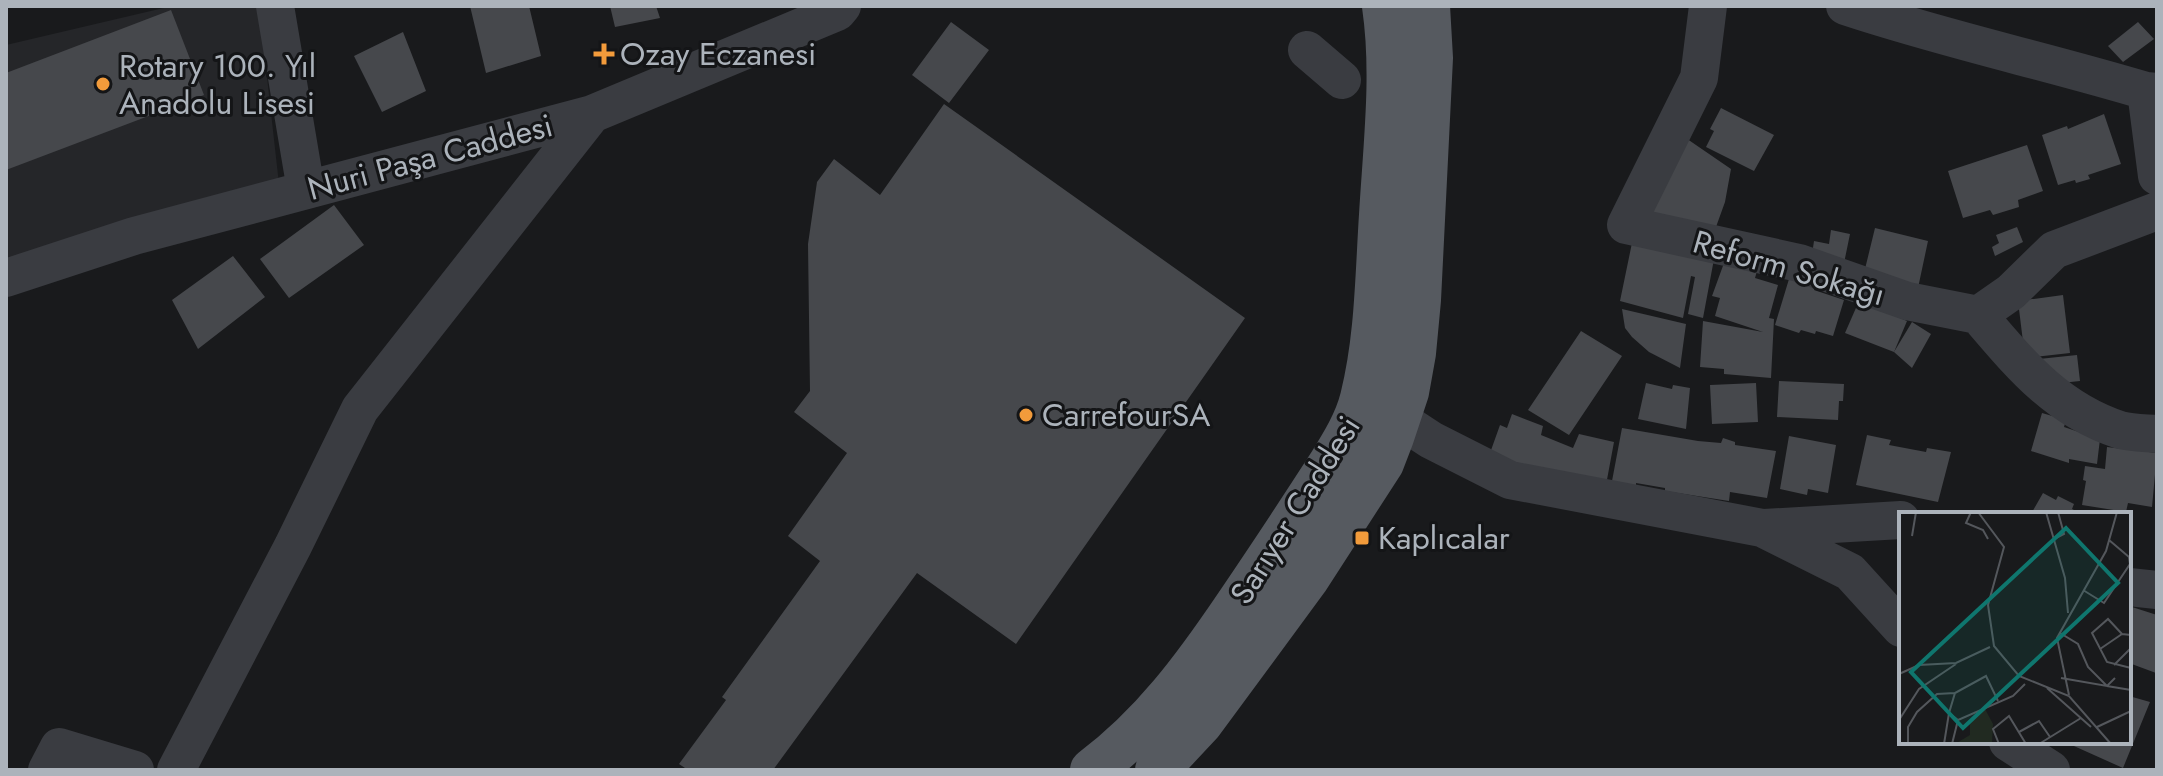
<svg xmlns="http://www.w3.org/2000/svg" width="2163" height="776" font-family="Jost,sans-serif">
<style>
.built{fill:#252629}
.building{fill:#46484c}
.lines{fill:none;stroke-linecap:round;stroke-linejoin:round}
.minor{stroke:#3a3c41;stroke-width:38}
.major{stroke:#565a60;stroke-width:44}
.poi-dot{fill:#f29b3b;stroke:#141517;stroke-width:3}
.labels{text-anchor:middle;stroke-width:6;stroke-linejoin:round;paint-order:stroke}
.poi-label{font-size:32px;fill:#acb3bb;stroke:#141517;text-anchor:start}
.street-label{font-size:32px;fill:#acb3bb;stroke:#141517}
.inset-road{fill:none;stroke:#54575c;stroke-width:2}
.view{fill:#0f766e;fill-opacity:0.15;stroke:#0f766e;stroke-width:4}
.inset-edge{fill:none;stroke:#acb3bb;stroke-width:4}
</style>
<rect width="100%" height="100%" fill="#191a1c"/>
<!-- built -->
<path class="built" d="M 172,6 L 259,6 L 279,184 L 6,263 L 6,45 Z"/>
<!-- building -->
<path class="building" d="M 470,6 L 529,6 L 541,56 L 486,73 Z
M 610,6 L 656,6 L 660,18 L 615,27 Z
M 171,10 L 204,95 L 6,170 L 6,73 Z
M 951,22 L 989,50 L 949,103 L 912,75 Z
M 2138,22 L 2154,39 L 2123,62 L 2108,46 Z
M 403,32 L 426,91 L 382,112 L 354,56 Z
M 944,104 L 1245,318 L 1016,644 L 917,573 L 773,770 L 688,770 L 679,764 L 726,700 L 722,697 L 820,561 L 788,536 L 847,453 L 794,412 L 810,391 L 808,244 L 817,182 L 834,159 L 880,195 Z
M 1721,108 L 1774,135 L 1754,171 L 1706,147 L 1714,131 L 1710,129 Z
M 2104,114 L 2121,164 L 2088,175 L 2090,179 L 2076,183 L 2075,180 L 2058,185 L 2042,135 L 2067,126 L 2068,129 Z
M 1677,132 L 1731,169 L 1725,202 L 1712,238 L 1645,217 Z
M 2027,145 L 2043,191 L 2018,200 L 2019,207 L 1993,215 L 1990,210 L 1963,218 L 1948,171 Z
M 334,205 L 364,245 L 289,298 L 260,259 Z
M 2017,227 L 2023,242 L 1995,256 L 1992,247 L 1999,243 L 1996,235 Z
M 1875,228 L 1928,241 L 1918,288 L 1865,269 Z
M 1831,230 L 1850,234 L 1843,268 L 1811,261 L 1814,241 L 1829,244 Z
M 1633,238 L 1714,259 L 1703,318 L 1688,314 L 1695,277 L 1691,276 L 1683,318 L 1620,301 Z
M 233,256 L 265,297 L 198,349 L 172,300 Z
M 1724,263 L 1757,271 L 1755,278 L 1778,285 L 1769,318 L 1774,319 L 1771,378 L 1724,374 L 1724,369 L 1700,367 L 1703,321 L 1763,332 L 1715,316 L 1720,298 L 1712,296 Z
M 1789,279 L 1815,285 L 1814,290 L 1844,300 L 1833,336 L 1816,331 L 1815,334 L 1801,330 L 1799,333 L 1775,325 Z
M 2063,295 L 2070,353 L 2025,358 L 2018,301 Z
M 1859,301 L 1907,321 L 1894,352 L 1912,322 L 1931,334 L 1912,368 L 1894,352 L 1845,333 Z
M 1622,309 L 1686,324 L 1680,368 L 1649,352 L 1632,337 L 1625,328 Z
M 1581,331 L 1622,356 L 1569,435 L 1528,410 Z
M 2077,355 L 2080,381 L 2052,384 L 2039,359 Z
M 1779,381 L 1844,384 L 1843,401 L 1839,401 L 1838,420 L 1777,417 Z
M 1646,383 L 1672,389 L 1673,385 L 1690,388 L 1686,429 L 1638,419 Z
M 1756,383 L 1758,422 L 1712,424 L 1710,385 Z
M 2042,413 L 2066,420 L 2064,427 L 2100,439 L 2097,464 L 2069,459 L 2069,463 L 2031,451 Z
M 1512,414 L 1543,426 L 1541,435 L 1573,448 L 1579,434 L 1614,442 L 1606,485 L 1560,479 L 1490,453 L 1500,425 L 1507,428 Z
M 1622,428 L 1698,441 L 1721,443 L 1723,438 L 1735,442 L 1735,445 L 1776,451 L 1767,498 L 1730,492 L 1729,501 L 1665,491 L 1665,488 L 1636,483 L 1636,486 L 1612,481 Z
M 1867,435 L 1891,440 L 1889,445 L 1926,452 L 1927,448 L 1951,452 L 1938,502 L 1856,485 Z
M 1789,436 L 1836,445 L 1828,493 L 1808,489 L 1807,495 L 1780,489 Z
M 2107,447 L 2157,453 L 2152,507 L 2128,503 L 2126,512 L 2082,505 L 2086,481 L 2083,480 L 2085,466 L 2105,469 Z
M 2043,493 L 2056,500 L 2058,496 L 2074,504 L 2072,509 L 2082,514 L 2031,514 Z
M 2132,607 L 2157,615 L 2156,673 L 2129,663 L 2129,616 Z
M 2129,696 L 2150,702 L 2123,768 L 2065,742 L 2129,742 Z"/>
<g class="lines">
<!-- minor -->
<path class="minor" d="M 275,6 L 306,190
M 1708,6 L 1699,78 L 1626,225 L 1799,263 L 1907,301 L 1978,315 L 2011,292 L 2054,250 L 2157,211
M 1845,6 C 1944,39 2046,61 2146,91 L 2157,92
M 1307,50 L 1342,80
M 2146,91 L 2157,176
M 6,278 L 134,236 L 592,114 L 837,12 L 842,6
M 1978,315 C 2020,364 2056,409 2120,430 C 2131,433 2145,433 2157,434
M 1399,419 L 1431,440 L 1510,480 L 1762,528 L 1850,572 L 1901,628
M 1764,528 L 1901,520
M 2129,587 L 2157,590
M 2008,742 L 2051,770
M 47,770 L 59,747 L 135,770
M 176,770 L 293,546 L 360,409 L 592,114"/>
<!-- major -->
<path class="major" d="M 1092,770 C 1152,725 1194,668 1236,606 C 1268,559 1299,512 1330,464 C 1343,443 1356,422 1362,398 C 1377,338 1377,276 1381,215 C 1385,146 1394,74 1384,6
M 1157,770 L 1201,723 L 1307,579 L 1382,463 L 1392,437 L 1407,392 L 1414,353 L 1419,300 L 1431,58 L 1428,6"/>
</g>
<!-- markers -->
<g class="poi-dot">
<path d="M600 42h8v8h8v8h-8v8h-8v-8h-8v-8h8z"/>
<circle cx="103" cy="84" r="8"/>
<circle cx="1026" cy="415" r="8"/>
<rect x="1354" y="530" width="16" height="16" rx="4"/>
</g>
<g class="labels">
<!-- poi labels -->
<g class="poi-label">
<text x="620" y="65">Ozay Eczanesi</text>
<text x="119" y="77">Rotary 100. Yıl<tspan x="119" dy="37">Anadolu Lisesi</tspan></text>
<text x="1042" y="426">CarrefourSA</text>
<text x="1378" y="549">Kaplıcalar</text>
</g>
<!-- street labels -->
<g class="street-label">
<text transform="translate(430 157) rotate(-15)" y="11">Nuri Paşa Caddesi</text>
<text transform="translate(1789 268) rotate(16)" y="11">Reform Sokağı</text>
<text transform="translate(1295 510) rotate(-58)" y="11">Sarıyer Caddesi</text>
</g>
</g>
<!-- overview -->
<g transform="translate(1899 512)">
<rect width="232" height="232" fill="#191a1c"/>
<path d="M 86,197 L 94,212 L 93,232 L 56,232 L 71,223 L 71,211 Z" fill="#212a21"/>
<path class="inset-road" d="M 72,0 L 67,11 L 84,18 L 89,27M 79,0 L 105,35 L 89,93 L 95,134 L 120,164 L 170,184 L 212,232M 147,0 L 166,66 L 169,101M 13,24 L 17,0M 155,27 L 165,22 L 159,0M 184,78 L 205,91 L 231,52 L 230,45 L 210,28M 161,121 L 179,132 L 189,155 L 208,174 L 232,178M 232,123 L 223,122 L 209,107 L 193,121 L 208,150 L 232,156M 201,137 L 223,122M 215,153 L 232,136M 0,162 L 20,153 L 57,151 L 91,135M 162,166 L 208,174 L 216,166M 148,176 L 192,215M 170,183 L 158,126 L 207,39 L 218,0M 0,208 L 20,177 L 57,152M 59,208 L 50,201 L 56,181 L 87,164 L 99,189M 198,215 L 232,199M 120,220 L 140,209 L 151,225M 9,232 L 9,215 L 18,200 L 38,182 L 56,181M 45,232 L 50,201M 53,232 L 59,208 L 114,184 L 126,172M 100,232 L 94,217 L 110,204 L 127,232M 140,232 L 182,206"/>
<path class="view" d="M 167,16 L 219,71 L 64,216 L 12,160 Z"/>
<rect width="232" height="232" class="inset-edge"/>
</g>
<!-- border -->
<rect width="2163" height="776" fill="none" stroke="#acb3bb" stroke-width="16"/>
</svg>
